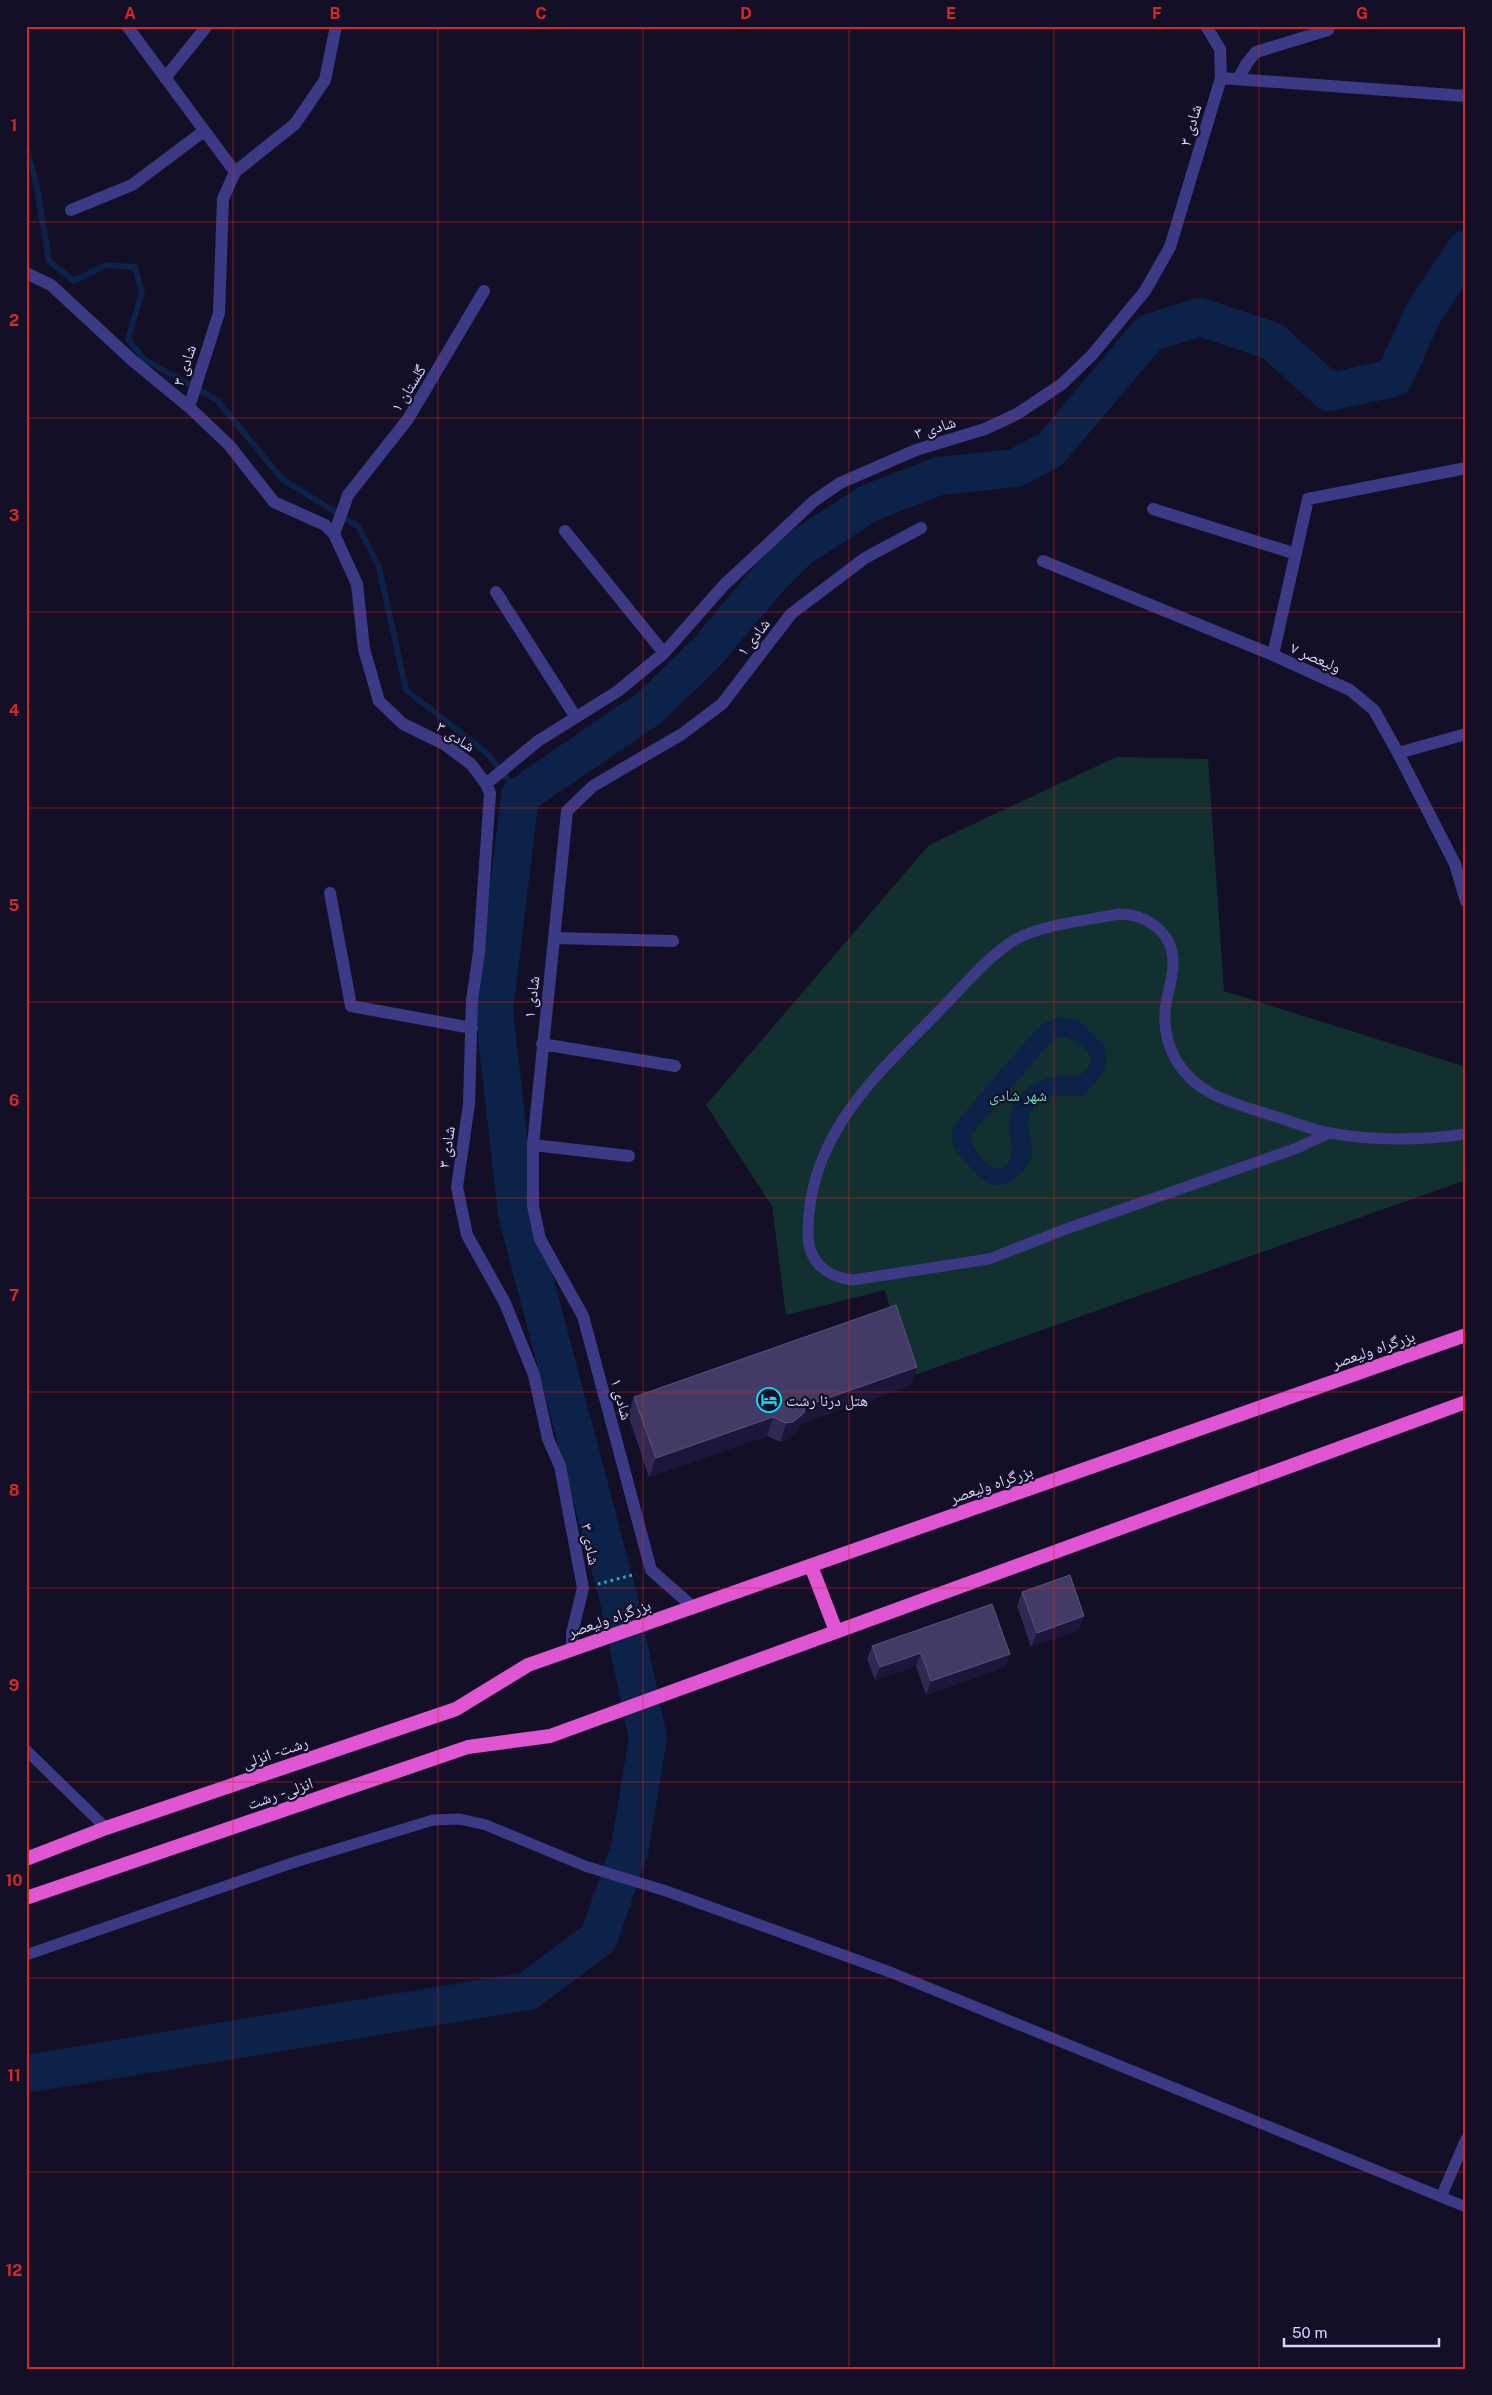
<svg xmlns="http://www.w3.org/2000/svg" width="1492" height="2395" font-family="'Public Sans','Noto Naskh Arabic',sans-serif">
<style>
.green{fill:#12302f}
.water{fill:#0c2248;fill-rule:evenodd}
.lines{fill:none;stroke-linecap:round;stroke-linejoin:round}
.stream{stroke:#0c2248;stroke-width:6}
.river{stroke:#0c2248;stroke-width:38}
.path{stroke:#2fb8b0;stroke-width:3;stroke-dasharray:2.5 4;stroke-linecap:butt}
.service{stroke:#3d3a85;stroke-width:11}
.minor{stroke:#3d3a85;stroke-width:12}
.trunk{stroke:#e055d1;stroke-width:14}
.wall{fill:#312854}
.shaded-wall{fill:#1d163a}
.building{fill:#433a66;stroke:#5a527e}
.grid{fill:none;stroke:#d62828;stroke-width:1;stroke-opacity:0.55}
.labels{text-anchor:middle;stroke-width:4.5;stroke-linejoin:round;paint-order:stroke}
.street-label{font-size:16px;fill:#d9d4ff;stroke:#130f26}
.park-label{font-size:16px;fill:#5fe0c0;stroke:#130f26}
.poi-label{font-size:16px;fill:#d9d4ff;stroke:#130f26;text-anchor:start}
.neatline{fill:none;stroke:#d62828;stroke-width:2}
.grid-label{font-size:16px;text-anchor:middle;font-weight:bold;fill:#d62828}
</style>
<rect width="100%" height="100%" fill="#130f26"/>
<!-- green -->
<path class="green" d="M 1116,757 L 1208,759 L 1224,991 L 1466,1067 L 1466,1180 L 909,1377 L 885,1290 L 786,1315 L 772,1206 L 706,1105 L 929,845 Z"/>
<!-- water -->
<path class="water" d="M 1060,1017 L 1080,1021 L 1104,1045 L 1106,1051 L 1106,1068 L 1085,1095 C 1068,1100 1052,1089 1038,1103 C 1019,1121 1034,1134 1032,1153 C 1030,1170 1005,1193 987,1183 C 978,1178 970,1166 963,1159 C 953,1149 948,1139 954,1125 L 1040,1025 ZM 1059,1037 C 1072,1037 1103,1054 1086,1070 C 1083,1073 1081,1075 1077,1076 C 1044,1072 1010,1089 1009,1126 C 1008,1134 1014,1145 1012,1153 C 1001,1186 981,1159 971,1143 L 972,1133 L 1054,1039 Z"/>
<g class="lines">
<!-- stream -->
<path class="stream" d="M 26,146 L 36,183 L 49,261 L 74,281 L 106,265 L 135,267 L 142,292 L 128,339 L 144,359 L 217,400 L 282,479 L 358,526 L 379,567 L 406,690 L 488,754 L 520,796"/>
<!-- river -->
<path class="river" d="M 26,2074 L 528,1991 L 599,1938 L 630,1847 L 648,1738 L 618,1596 L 517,1214 L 494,1011 L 520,796 L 649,708 L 706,653 L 770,577 L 798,549 L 869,503 L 939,476 L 1015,468 L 1050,450 L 1149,333 L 1200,317 L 1272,341 L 1329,392 L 1394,378 L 1423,314 L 1466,249"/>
<!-- path -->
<path class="path" d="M 598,1584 L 636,1574"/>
<!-- service -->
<path class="service" d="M 1329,1133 L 1297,1148 L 1066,1229 L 989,1259 L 853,1280 C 825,1277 807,1260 808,1231 C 809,1132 878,1074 942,1008 C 964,986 986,958 1013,941 C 1038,925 1089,920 1119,914 C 1147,914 1174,933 1173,964 C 1173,980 1166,996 1165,1012 C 1164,1028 1168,1046 1176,1060 C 1196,1094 1230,1102 1264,1113 C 1286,1119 1308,1129 1330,1133 C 1373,1141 1422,1140 1466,1134
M 26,1750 L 106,1828
M 26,1955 L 292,1863 L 433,1820 L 460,1819 L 486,1825 L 585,1866 L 666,1891 L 890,1972 L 1466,2207
M 1441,2197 L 1466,2139"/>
<!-- minor -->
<path class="minor" d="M 127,26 L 235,172
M 336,26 L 325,80 L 295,124 L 235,172 L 223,199 L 219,313 L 189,407 L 229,445 L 274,502 L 325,525 L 334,534 L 357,584 L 364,649 L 379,701 L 403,724 L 444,744 L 471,764 L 486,784 L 490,793 L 479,952 L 472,1000 L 469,1104 L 457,1187 L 467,1235 L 505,1303 L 534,1375 L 548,1439 L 560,1466 L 583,1588 L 572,1633 L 572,1649
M 165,78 L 207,26
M 1221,78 L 1466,96
M 1238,79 L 1247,63 L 1256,52 L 1328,30
M 71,210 L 132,185 L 204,131
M 26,273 L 51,285 L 132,360 L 189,407
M 1153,509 L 1296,554
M 565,531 L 664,653
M 334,534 L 348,495 L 408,419 L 484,291
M 1043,561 L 1273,655 L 1350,690 L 1374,710 L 1398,753 L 1455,864 L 1466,901
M 496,592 L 575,716
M 1273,655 L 1308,499 L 1466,468
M 1398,753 L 1466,734
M 486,784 L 538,741 L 618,691 L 664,653 L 724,585 L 814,501 L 840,483 L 916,450 L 985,429 L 1017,414 L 1062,384 L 1092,355 L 1145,291 L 1170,247 L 1221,78 L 1220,49 L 1206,26
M 330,893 L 351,1006 L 472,1028
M 555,938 L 673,941
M 542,1044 L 675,1066
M 533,1145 L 629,1156
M 693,1607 L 651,1570 L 583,1316 L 540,1239 L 533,1206 L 533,1145 L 567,811 L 593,786 L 682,734 L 722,704 L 791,614 L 865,558 L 921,528"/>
<!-- trunk -->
<path class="trunk" d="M 811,1566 L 836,1631
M 26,1859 L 106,1828 L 456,1709 L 528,1665 L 1466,1335
M 26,1898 L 468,1747 L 550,1736 L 1466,1402"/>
</g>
<!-- wall -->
<path class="wall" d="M 911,1385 L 800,1424 L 797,1431 L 787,1440 L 780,1442 L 767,1436 L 649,1477 L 628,1415 L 634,1397 Z
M 1022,1592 L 1084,1616 L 1079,1630 L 1031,1647 L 1017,1606 Z
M 872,1646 L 1010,1654 L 1005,1667 L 926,1695 L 916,1666 L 875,1680 L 867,1659 Z"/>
<!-- shaded-wall -->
<path class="shaded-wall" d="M 917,1367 L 911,1385 L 800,1424 L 797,1431 L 787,1440 L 780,1442 L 786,1423 L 805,1406 Z
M 773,1417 L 767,1436 L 649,1477 L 656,1458 Z
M 1084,1616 L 1079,1630 L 1031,1647 L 1037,1633 Z
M 921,1653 L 916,1666 L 875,1680 L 880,1667 Z
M 1010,1654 L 1005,1667 L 926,1695 L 931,1681 Z"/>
<!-- building -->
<path class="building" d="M 896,1305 L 917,1367 L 805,1406 L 804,1413 L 793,1422 L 786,1423 L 773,1417 L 656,1458 L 634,1397 Z
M 1070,1575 L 1084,1616 L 1037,1633 L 1022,1592 Z
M 992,1604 L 1010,1654 L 931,1681 L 921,1653 L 880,1667 L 872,1646 Z"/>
<!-- grid -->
<path class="grid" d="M 233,26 L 233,2369M 438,26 L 438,2369M 643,26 L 643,2369M 849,26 L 849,2369M 1054,26 L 1054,2369M 1259,26 L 1259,2369M 26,222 L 1466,222M 26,418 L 1466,418M 26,612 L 1466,612M 26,808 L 1466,808M 26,1002 L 1466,1002M 26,1198 L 1466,1198M 26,1392 L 1466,1392M 26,1588 L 1466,1588M 26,1782 L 1466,1782M 26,1978 L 1466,1978M 26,2172 L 1466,2172"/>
<!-- icons -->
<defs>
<symbol id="hotel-ring" viewBox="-11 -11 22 22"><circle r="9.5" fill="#130f26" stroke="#00e5ff" stroke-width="1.5"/><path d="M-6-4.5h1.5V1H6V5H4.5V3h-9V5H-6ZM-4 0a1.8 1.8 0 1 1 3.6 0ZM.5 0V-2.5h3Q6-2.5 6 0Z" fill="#00e5ff"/></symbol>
</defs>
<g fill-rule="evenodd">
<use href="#hotel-ring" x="755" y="1386" width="28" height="28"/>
</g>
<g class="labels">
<!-- street labels -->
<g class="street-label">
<text transform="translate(1190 125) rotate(-74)" y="6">شادی ۳</text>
<text transform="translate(184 365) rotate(-71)" y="6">شادی ۳</text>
<text transform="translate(408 388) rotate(-58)" y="6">گلستان ۱</text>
<text transform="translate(935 427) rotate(-17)" y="6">شادی ۳</text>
<text transform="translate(753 637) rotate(-52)" y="6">شادی ۱</text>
<text transform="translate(1316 657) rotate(24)" y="6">ولیعصر ۷</text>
<text transform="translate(456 736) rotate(33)" y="6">شادی ۳</text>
<text transform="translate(531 997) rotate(-83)" y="6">شادی ۱</text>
<text transform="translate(446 1147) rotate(-82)" y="6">شادی ۳</text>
<text transform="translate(1373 1349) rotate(-19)" y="6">بزرگراه ولیعصر</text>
<text transform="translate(622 1399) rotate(75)" y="6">شادی ۱</text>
<text transform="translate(991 1484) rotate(-19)" y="6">بزرگراه ولیعصر</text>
<text transform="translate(591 1544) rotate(79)" y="6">شادی ۳</text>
<text transform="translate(609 1618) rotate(-19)" y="6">بزرگراه ولیعصر</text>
<text transform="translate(275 1752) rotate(-19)" y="6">رشت - انزلی</text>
<text transform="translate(280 1793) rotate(-19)" y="6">انزلی - رشت</text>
</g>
<!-- park labels -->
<g class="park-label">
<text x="1018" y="1101">شهر شادی</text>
</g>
<!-- poi labels -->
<g class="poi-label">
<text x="786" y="1406">هتل درنا رشت</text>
</g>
</g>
<!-- border -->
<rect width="1492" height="2395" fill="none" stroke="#130f26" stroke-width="55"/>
<!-- scale -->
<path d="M1284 2338v8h155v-8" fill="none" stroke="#d9d4ff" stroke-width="2.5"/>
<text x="1292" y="2338" font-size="15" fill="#d9d4ff" stroke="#130f26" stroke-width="4" paint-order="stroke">50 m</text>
<rect x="28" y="28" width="1436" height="2340" class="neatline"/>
<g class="grid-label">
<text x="130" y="19">A</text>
<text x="335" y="19">B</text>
<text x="541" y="19">C</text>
<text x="746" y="19">D</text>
<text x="951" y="19">E</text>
<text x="1157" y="19">F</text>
<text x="1362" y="19">G</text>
<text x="14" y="131">1</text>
<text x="14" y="326">2</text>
<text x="14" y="521">3</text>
<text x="14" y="716">4</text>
<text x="14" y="911">5</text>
<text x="14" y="1106">6</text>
<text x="14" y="1301">7</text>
<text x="14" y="1496">8</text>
<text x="14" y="1691">9</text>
<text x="14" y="1886">10</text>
<text x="14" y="2081">11</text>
<text x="14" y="2276">12</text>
</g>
</svg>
